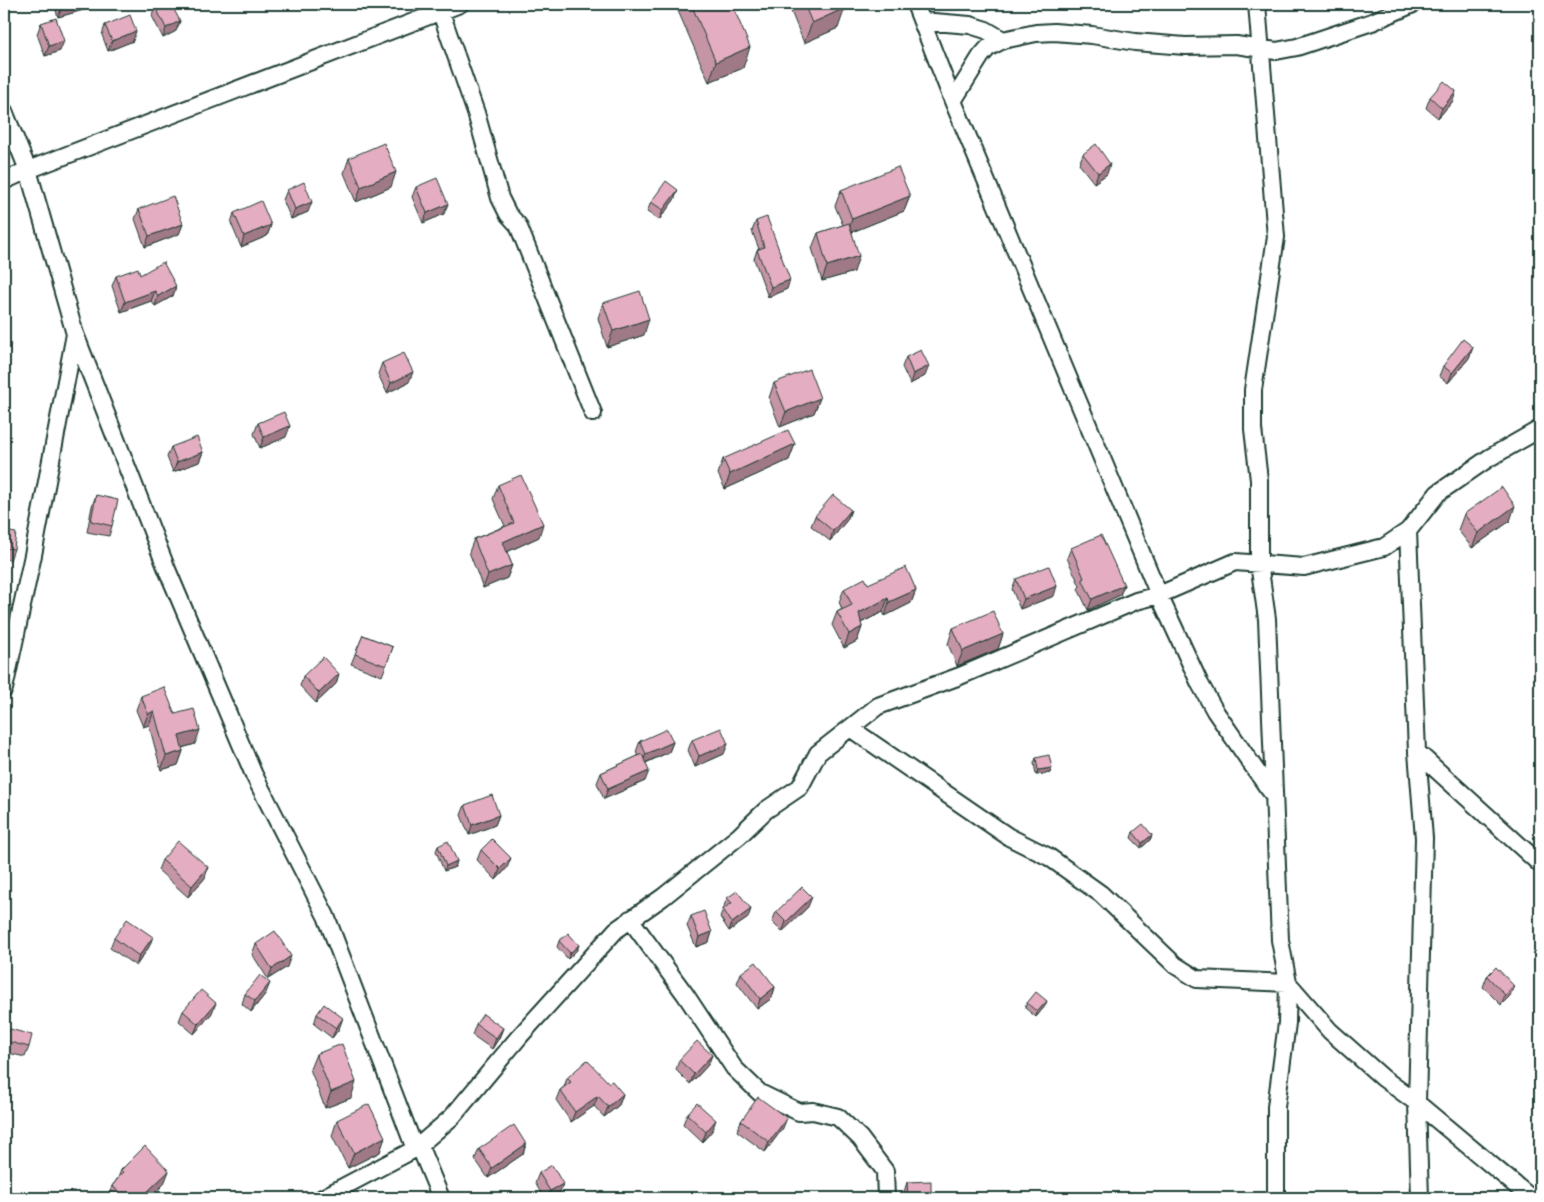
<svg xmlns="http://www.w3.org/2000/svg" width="1544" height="1202" font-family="'Balsamiq Sans',sans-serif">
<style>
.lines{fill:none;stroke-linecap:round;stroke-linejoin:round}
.minor-casing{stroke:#1f3d34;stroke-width:20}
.minor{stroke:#fff;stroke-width:16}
.wall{fill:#c595a6;stroke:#1f3d34}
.shaded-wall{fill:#a07987;stroke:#1f3d34}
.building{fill:#e5adc1;stroke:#1f3d34}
</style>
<rect width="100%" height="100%" fill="#fff"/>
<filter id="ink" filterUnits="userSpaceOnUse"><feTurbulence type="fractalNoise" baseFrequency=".02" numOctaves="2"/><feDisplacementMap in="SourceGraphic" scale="10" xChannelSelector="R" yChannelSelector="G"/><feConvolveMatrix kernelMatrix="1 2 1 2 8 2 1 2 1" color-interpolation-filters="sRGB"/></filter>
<g filter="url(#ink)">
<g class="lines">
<defs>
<path id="minor" d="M 438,4 L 476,113 L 500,198 L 508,214 L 518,225 L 593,413
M 915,4 L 953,101 L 1159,595 L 1200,684 L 1215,711 L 1266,785 L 1273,794
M 1257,4 L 1276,237 L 1253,390 L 1253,429 L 1259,480 L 1259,563 L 1267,619 L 1280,940 L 1288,983 L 1287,1023 L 1276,1107 L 1276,1198
M 922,21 L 970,25 L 986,30 L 1003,40
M 953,101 L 981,56 L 988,48 L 1003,40 L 1036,33 L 1054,32 L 1092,35 L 1135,42 L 1185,46 L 1236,45 L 1276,51 L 1297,47 L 1372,22 L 1413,4
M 4,111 L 28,170 L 75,334 L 166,567 L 254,775 L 326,916 L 415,1149 L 452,1117 L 519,1037 L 616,930 L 663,897 L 739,836 L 766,810 L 800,787 L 818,753 L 878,706 L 960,676 L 1136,601 L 1159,595 L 1235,562 L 1304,567 L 1384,547 L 1408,531 L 1438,493 L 1489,458 L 1540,429
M 4,181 L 28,170 L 460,4
M 1408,531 L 1417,752 L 1540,864
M 4,689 L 33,555 L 75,334
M 850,728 L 1009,837 L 1049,857 L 1101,894 L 1175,965 L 1197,979 L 1288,983 L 1330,1031 L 1383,1078 L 1417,1103 L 1531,1198
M 1417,752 L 1424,838 L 1417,1103 L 1420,1198
M 630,919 L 685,994 L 734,1068 L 760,1093 L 799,1112 L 813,1111 L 838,1117 L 860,1138 L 885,1171 L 886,1198
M 419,1145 L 441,1198
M 322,1198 L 415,1149"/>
</defs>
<!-- minor casing -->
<use href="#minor" class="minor-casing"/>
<!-- minor -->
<use href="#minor" class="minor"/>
</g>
<!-- wall -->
<path class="wall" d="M 54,4 L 89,4 L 87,9 L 58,17 Z
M 675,4 L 732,4 L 743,68 L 709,82 Z
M 788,4 L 843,4 L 838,28 L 804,43 Z
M 155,6 L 180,21 L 176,31 L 163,38 L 152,16 Z
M 41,23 L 60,51 L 45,56 L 37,34 Z
M 105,25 L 133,41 L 108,51 L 102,35 Z
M 1430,97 L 1453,101 L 1438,118 L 1426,108 Z
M 1083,154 L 1107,174 L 1094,183 L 1079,164 Z
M 349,158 L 391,187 L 356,202 L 344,173 Z
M 416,187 L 444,214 L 423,223 L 412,197 Z
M 287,190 L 308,212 L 291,219 L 283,200 Z
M 678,190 L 674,200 L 659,220 L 647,212 L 651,202 Z
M 841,190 L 910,196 L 904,211 L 852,232 L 854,272 L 822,281 L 812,248 L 818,233 L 843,225 L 835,206 Z
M 139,209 L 183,224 L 179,234 L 145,247 L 135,219 Z
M 234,213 L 271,225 L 267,236 L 241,247 L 231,223 Z
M 756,221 L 787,289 L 768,297 L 754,259 L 757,250 L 759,249 L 752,231 Z
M 140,275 L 176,286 L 173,296 L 155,306 L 151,301 L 121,312 L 112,286 L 116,276 Z
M 603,303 L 644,335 L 607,347 L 598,318 Z
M 1473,347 L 1469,358 L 1448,383 L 1439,376 L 1443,366 Z
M 906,357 L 925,376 L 910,384 L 902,367 Z
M 382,363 L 409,382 L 387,393 L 378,374 Z
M 774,383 L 820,398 L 814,413 L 780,427 L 769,398 Z
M 258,423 L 286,437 L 260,448 L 254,434 Z
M 795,444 L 789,460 L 725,489 L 718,474 L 723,459 Z
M 171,447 L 203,452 L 199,462 L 173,472 L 167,457 Z
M 498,485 L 539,537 L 507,552 L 512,565 L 507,578 L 483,588 L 469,552 L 474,539 L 505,526 L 493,499 Z
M 96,495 L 112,526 L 109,536 L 87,532 L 92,506 Z
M 851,510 L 847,520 L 830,541 L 811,526 L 815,516 Z
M 1464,514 L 1510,521 L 1472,548 L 1458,530 Z
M 4,531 L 14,549 L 10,560 L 4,559 Z
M 1071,548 L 1124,585 L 1120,595 L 1088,610 L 1078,589 L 1080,586 L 1067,558 Z
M 1016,579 L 1054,596 L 1020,609 L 1012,589 Z
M 868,584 L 916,590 L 911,603 L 885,616 L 883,612 L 861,623 L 862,627 L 857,641 L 844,648 L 832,625 L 837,612 L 842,609 L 839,602 L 844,589 Z
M 953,628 L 1003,634 L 998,649 L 957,666 L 948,644 Z
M 363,635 L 393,647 L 382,676 L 351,664 Z
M 303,676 L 336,684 L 316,703 L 300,686 Z
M 141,696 L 195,744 L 182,748 L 183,751 L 178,765 L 161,770 L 149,725 L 143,727 L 136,710 Z
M 692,740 L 724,754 L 695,767 L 688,750 Z
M 640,741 L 673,742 L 669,752 L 646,763 L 645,781 L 604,799 L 597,783 L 601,773 L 638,756 L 636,752 Z
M 1036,758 L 1052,768 L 1050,773 L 1036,775 L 1034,763 Z
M 465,805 L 499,815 L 495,825 L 469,835 L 461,815 Z
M 1133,832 L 1152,835 L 1150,840 L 1141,848 L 1131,838 Z
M 438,846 L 457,861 L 455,867 L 444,871 L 436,851 Z
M 481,850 L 507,868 L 496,880 L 477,860 Z
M 162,860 L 205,878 L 188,897 L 158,870 Z
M 727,898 L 748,918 L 729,931 L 720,917 L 723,909 L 725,907 L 724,906 Z
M 808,907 L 782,932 L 772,922 L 776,912 Z
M 691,916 L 712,932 L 709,942 L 696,947 L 687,926 Z
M 114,938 L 149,947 L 136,966 L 110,948 Z
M 559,941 L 579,945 L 577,950 L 568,959 L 557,947 Z
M 256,944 L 287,967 L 268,979 L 252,954 Z
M 741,973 L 775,987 L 772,998 L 757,1009 L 737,983 Z
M 1487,976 L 1510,996 L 1501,1005 L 1483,987 Z
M 266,993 L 251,1012 L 242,1004 L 245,994 Z
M 1027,1003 L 1045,1006 L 1036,1017 L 1025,1008 Z
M 183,1011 L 212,1013 L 194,1034 L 179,1021 Z
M 317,1014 L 339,1029 L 332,1038 L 314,1024 Z
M 476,1024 L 503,1028 L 499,1038 L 492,1049 L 472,1035 Z
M 10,1029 L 29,1047 L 25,1057 L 4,1052 L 4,1047 Z
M 316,1054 L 351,1098 L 325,1108 L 310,1069 Z
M 712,1055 L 708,1065 L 690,1084 L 676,1070 L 679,1060 Z
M 567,1078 L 609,1083 L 623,1094 L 619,1105 L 604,1117 L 594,1106 L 571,1122 L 556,1100 L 560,1090 L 564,1087 Z
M 687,1114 L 712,1131 L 702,1142 L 683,1124 Z
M 337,1120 L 385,1137 L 380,1152 L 348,1168 L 332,1136 Z
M 741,1121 L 783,1128 L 765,1152 L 737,1131 Z
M 526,1144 L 523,1154 L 488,1178 L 475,1159 L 479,1149 Z
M 121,1170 L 164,1184 L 150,1198 L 108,1198 L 112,1186 L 118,1178 Z
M 539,1173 L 559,1194 L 552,1198 L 544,1198 L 535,1183 Z
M 907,1182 L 931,1198 L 904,1198 L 904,1192 Z"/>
<!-- shaded-wall -->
<path class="shaded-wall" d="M 74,4 L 89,4 L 87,9 L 58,17 L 62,7 Z
M 845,8 L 838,28 L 804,43 L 812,23 Z
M 180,21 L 176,31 L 163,38 L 166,28 Z
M 136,31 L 133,41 L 108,51 L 112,41 Z
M 64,41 L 60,51 L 45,56 L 49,46 Z
M 750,47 L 743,68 L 709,82 L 716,62 Z
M 1456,91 L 1453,101 L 1438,118 L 1442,108 Z
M 1110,164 L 1107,174 L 1094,183 L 1098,173 Z
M 396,172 L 391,187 L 356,202 L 361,187 Z
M 678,190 L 674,200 L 659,220 L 663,210 Z
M 910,196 L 904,211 L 847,234 L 852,219 Z
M 312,202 L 308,212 L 291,219 L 295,209 Z
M 448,204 L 444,214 L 423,223 L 427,213 Z
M 183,224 L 179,234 L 145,247 L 149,236 Z
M 271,225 L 267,236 L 241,247 L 244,236 Z
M 859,256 L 854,272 L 822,281 L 827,266 Z
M 790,280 L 787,289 L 768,297 L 771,287 Z
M 176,286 L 173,296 L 155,306 L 158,296 Z
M 155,291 L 151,301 L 121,312 L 125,302 Z
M 649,319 L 644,335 L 607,347 L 613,331 Z
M 1473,347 L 1469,358 L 1448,383 L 1452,373 Z
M 929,366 L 925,376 L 910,384 L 913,374 Z
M 413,372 L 409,382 L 387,393 L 391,383 Z
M 820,398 L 814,413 L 780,427 L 786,412 Z
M 290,426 L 286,437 L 260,448 L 264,437 Z
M 795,444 L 789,460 L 725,489 L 730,474 Z
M 203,452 L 199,462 L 173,472 L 177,462 Z
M 1515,506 L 1510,521 L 1472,548 L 1478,533 Z
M 851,510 L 847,520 L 830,541 L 833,531 Z
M 543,524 L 539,537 L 498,556 L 503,542 Z
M 512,565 L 507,578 L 483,588 L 488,575 Z
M 1124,585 L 1120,595 L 1088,610 L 1092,599 Z
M 1057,586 L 1054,596 L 1020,609 L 1024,599 Z
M 916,590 L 911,603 L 885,616 L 889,602 Z
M 888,598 L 883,612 L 854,626 L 859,613 Z
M 862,627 L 857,641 L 844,648 L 849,634 Z
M 1003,634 L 998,649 L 957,666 L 963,651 Z
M 339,674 L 336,684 L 316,703 L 319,693 Z
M 154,711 L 149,725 L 143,727 L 148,714 Z
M 200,730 L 195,744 L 174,750 L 179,736 Z
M 673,742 L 669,752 L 642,764 L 646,754 Z
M 728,744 L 724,754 L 695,767 L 699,756 Z
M 183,751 L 178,765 L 161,770 L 166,756 Z
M 1052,768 L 1050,773 L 1036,775 L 1038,770 Z
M 649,771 L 645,781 L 604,799 L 608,789 Z
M 499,815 L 495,825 L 469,835 L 472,825 Z
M 1152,835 L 1150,840 L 1141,848 L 1142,843 Z
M 511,858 L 507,868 L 496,880 L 500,869 Z
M 457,861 L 455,867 L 444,871 L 446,866 Z
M 208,867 L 205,878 L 188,897 L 192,886 Z
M 812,897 L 808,907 L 782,932 L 786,922 Z
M 751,909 L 748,918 L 729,931 L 732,923 Z
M 712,932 L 709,942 L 696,947 L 699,937 Z
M 153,937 L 149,947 L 136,966 L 139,956 Z
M 579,945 L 577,950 L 568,959 L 570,953 Z
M 291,956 L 287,967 L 268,979 L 272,969 Z
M 270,983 L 266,993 L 251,1012 L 255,1001 Z
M 1514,986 L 1510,996 L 1501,1005 L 1505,995 Z
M 775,987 L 772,998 L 757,1009 L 760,999 Z
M 1047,1001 L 1045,1006 L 1036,1017 L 1037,1012 Z
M 216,1003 L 212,1013 L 194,1034 L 198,1024 Z
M 343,1018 L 339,1029 L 332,1038 L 336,1028 Z
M 503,1028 L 499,1038 L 492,1049 L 496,1038 Z
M 712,1055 L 708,1065 L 690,1084 L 694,1074 Z
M 356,1082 L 351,1098 L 325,1108 L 331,1092 Z
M 623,1094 L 619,1105 L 604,1117 L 608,1107 Z
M 598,1096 L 594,1106 L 571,1122 L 575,1112 Z
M 787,1118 L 783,1128 L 765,1152 L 769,1142 Z
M 716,1120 L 712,1131 L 702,1142 L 706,1132 Z
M 385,1137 L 380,1152 L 348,1168 L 354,1153 Z
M 526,1144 L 523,1154 L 488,1178 L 492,1168 Z
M 169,1171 L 164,1184 L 150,1198 L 142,1198 L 143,1196 Z
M 563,1184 L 559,1194 L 552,1198 L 547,1198 L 550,1191 Z"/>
<!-- building -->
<path class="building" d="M 61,4 L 74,4 L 62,7 Z
M 159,4 L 171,4 L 180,21 L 166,28 L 155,6 Z
M 691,4 L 732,4 L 750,47 L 716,62 Z
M 804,4 L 843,4 L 845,8 L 812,23 Z
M 130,15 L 136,31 L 112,41 L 105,25 Z
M 56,18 L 64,41 L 49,46 L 41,23 Z
M 1444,81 L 1456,91 L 1442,108 L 1430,97 Z
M 384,143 L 396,172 L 361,187 L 349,158 Z
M 1096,144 L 1110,164 L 1098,173 L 1083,154 Z
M 898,167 L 910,196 L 852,219 L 841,190 Z
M 437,178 L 448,204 L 427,213 L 416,187 Z
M 666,181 L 678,190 L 663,210 L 651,202 Z
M 304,182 L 312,202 L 295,209 L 287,190 Z
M 173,196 L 183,224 L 149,236 L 139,209 Z
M 261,201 L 271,225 L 244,236 L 234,213 Z
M 767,217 L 790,280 L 771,287 L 757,250 L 764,247 L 756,221 Z
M 849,223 L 859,256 L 827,266 L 818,233 Z
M 4,225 L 8,227 L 4,238 Z
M 163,262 L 176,286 L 158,296 L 155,291 L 125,302 L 116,276 L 138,268 L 140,275 Z
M 640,291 L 649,319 L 613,331 L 603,303 Z
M 1463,339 L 1473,347 L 1452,373 L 1443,366 Z
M 921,350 L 929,366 L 913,374 L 906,357 Z
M 404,353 L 413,372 L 391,383 L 382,363 Z
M 4,354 L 8,357 L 4,365 Z
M 809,369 L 820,398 L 786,412 L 774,383 Z
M 284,412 L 290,426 L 264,437 L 258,423 Z
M 788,430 L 795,444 L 730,474 L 723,459 Z
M 197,437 L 203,452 L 177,462 L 171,447 Z
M 521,475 L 543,524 L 503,542 L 512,565 L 488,575 L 474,539 L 514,523 L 498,485 Z
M 1502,487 L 1515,506 L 1478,533 L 1464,514 Z
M 96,495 L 118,500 L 112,526 L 91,521 Z
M 833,495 L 851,510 L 833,531 L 815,516 Z
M 4,531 L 16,533 L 14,549 L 4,548 Z
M 1101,535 L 1124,585 L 1092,599 L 1082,579 L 1084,578 L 1071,548 Z
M 1049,566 L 1057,586 L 1024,599 L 1016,579 Z
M 906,567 L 916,590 L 889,602 L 888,598 L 859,613 L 862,627 L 849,634 L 837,612 L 852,605 L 844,589 L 865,578 L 868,584 Z
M 993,611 L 1003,634 L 963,651 L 953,628 Z
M 363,635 L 393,647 L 386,666 L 355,654 Z
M 323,657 L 339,674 L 319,693 L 303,676 Z
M 164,687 L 175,714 L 194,709 L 200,730 L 179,736 L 183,751 L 166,756 L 154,711 L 148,714 L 141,696 Z
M 721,728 L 728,744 L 699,756 L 692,740 Z
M 667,729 L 673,742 L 646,754 L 640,741 Z
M 642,754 L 649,771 L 608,789 L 601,773 Z
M 1049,755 L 1052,768 L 1038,770 L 1036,758 Z
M 492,795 L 499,815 L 472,825 L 465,805 Z
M 1143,824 L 1152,835 L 1142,843 L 1133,832 Z
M 492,839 L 511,858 L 500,869 L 481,850 Z
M 178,841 L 208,867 L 192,886 L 162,860 Z
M 448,841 L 457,861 L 446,866 L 438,846 Z
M 802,887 L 812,897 L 786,922 L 776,912 Z
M 737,891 L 751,909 L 732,923 L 723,909 L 732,903 L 727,898 Z
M 704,911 L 712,932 L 699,937 L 691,916 Z
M 127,919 L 153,937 L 139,956 L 114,938 Z
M 275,931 L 291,956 L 272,969 L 256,944 Z
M 568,933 L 579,945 L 570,953 L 559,941 Z
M 756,962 L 775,987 L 760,999 L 741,973 Z
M 1496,967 L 1514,986 L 1505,995 L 1487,976 Z
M 260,975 L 270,983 L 255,1001 L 245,994 Z
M 201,990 L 216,1003 L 198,1024 L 183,1011 Z
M 1036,992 L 1047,1001 L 1037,1012 L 1027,1003 Z
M 324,1004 L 343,1018 L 336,1028 L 317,1014 Z
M 483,1014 L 503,1028 L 496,1038 L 476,1024 Z
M 10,1029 L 32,1035 L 29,1047 L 6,1041 Z
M 697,1041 L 712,1055 L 694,1074 L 679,1060 Z
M 342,1044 L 356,1082 L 331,1092 L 316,1054 Z
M 587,1060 L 609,1083 L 612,1081 L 623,1094 L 608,1107 L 598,1096 L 575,1112 L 560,1090 L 571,1082 L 567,1078 Z
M 758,1097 L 787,1118 L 769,1142 L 741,1121 Z
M 697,1103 L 716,1120 L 706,1132 L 687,1114 Z
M 369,1104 L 385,1137 L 354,1153 L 337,1120 Z
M 514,1125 L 526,1144 L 492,1168 L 479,1149 Z
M 145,1146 L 169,1171 L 143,1196 L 147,1198 L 127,1198 L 112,1186 L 123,1172 L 121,1170 Z
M 552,1165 L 563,1184 L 550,1191 L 539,1173 Z
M 931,1181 L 931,1198 L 908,1198 L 907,1182 Z"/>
</g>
<!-- margin -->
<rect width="1544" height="1202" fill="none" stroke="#fff" stroke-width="20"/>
<rect x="10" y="10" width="1524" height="1182" fill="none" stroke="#1f3d34" stroke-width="2" filter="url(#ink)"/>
</svg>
